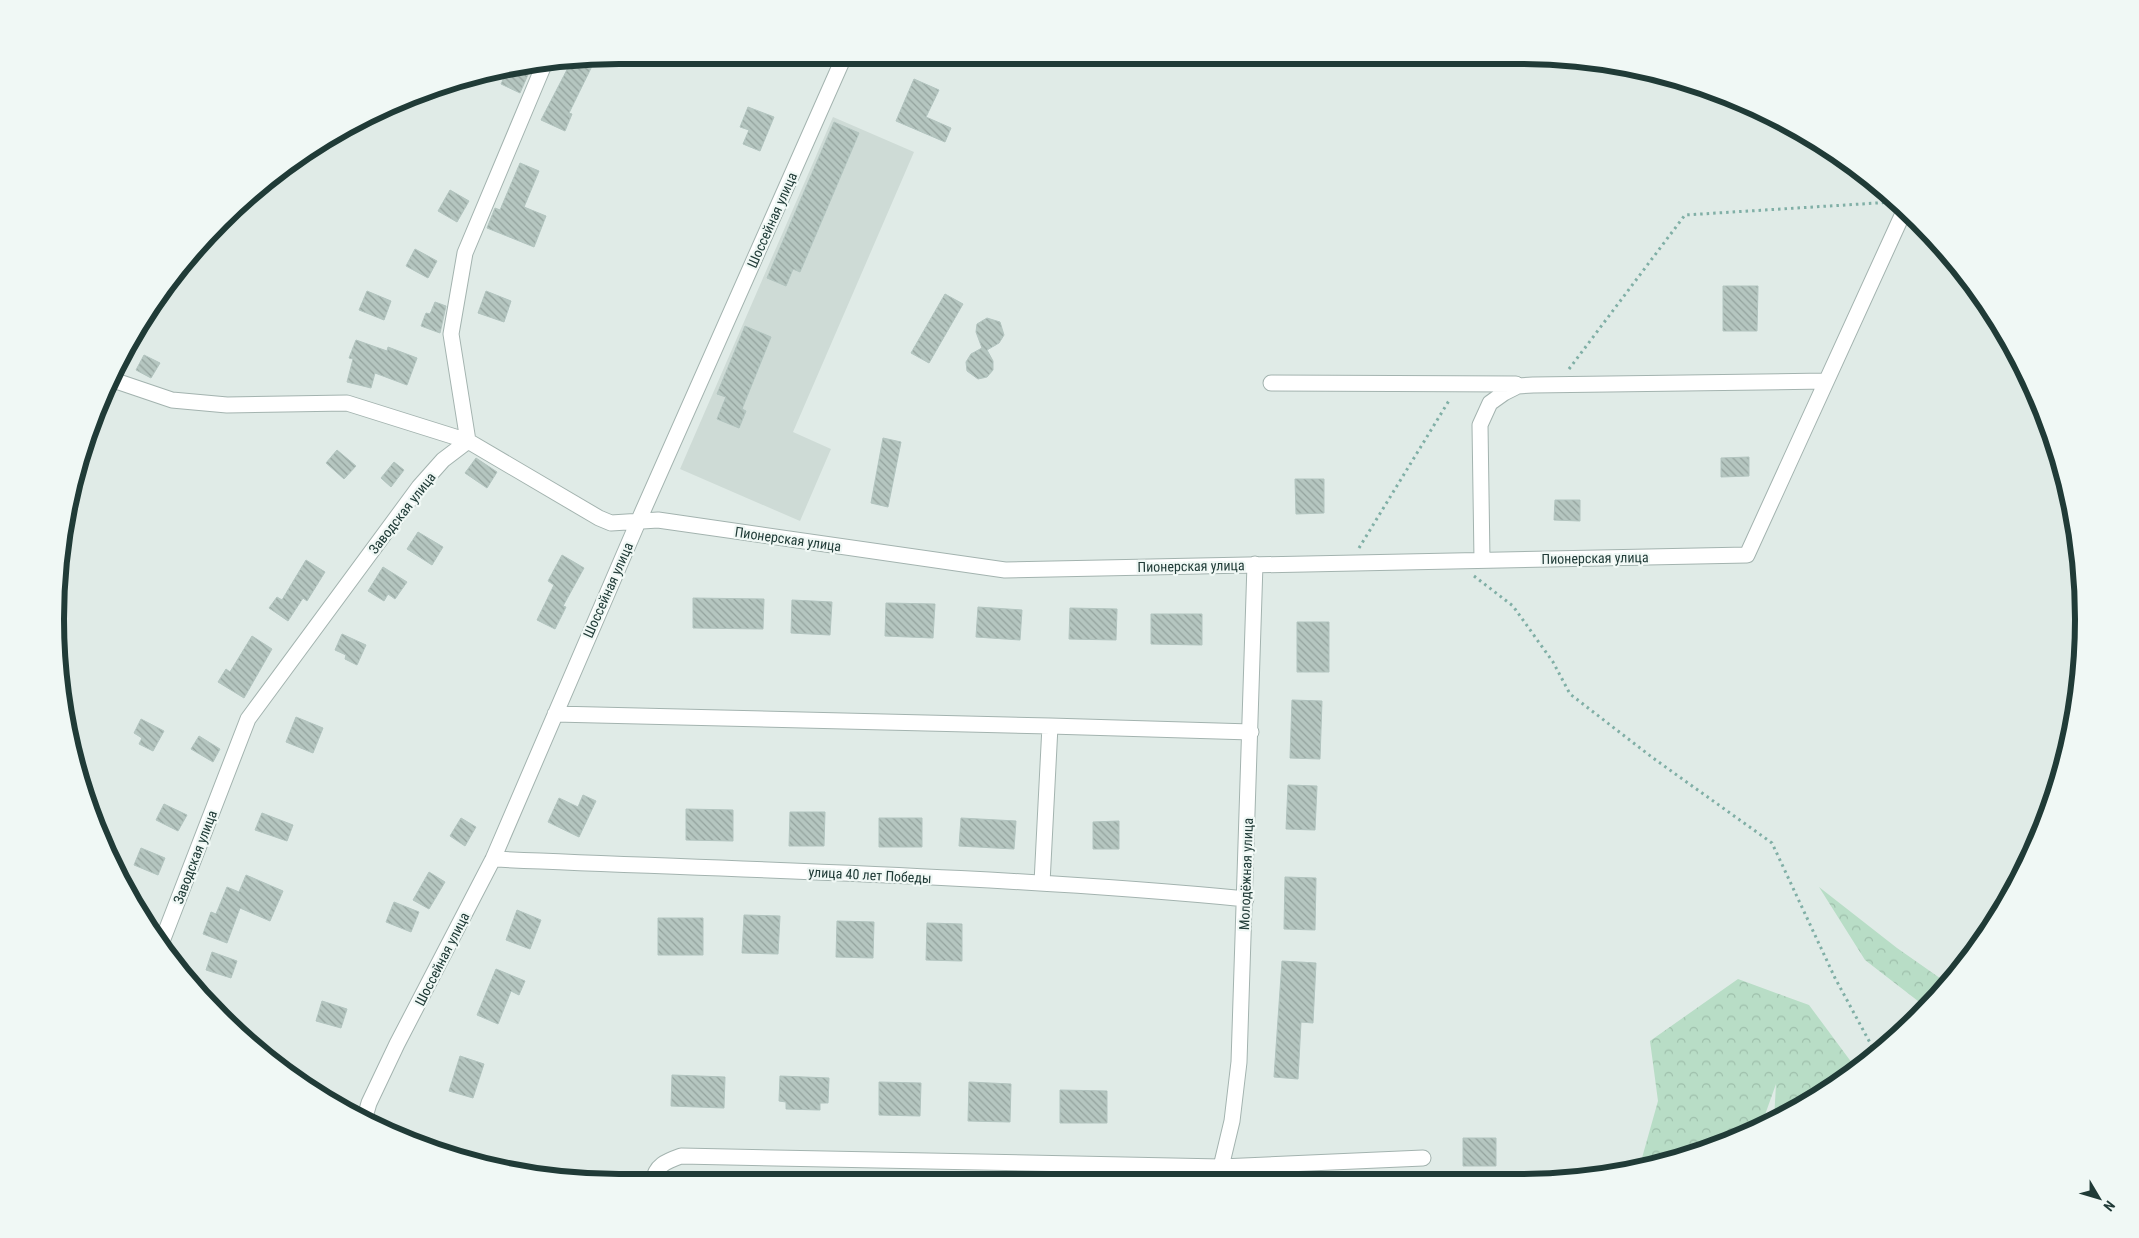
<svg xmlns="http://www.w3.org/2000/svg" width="2139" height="1238" font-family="'Roboto Condensed',sans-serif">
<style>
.built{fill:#cedbd6}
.forest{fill:url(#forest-crowns)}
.building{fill:url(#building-back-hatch);stroke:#b2c4bf}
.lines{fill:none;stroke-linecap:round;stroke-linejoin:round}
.minor-casing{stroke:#a3b3af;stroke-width:17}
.path{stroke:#80afa6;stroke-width:3;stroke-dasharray:2.5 4;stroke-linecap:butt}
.minor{stroke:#fff;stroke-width:15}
.labels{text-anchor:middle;stroke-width:4.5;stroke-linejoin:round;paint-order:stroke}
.street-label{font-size:14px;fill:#203b37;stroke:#f0f8f5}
.rim{fill:none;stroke:#203b37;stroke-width:6}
</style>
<defs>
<pattern id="forest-crowns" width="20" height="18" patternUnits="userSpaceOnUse" patternTransform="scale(1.25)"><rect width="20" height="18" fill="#b8ddc6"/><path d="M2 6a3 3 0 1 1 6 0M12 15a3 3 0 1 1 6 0" fill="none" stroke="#9ebfab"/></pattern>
<pattern id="building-back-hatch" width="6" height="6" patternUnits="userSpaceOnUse" patternTransform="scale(1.25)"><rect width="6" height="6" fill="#b5c6c0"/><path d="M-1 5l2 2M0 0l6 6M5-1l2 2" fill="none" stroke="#93a29d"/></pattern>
</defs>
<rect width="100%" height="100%" fill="#e0ebe7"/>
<!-- built -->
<path class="built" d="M 833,117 L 914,152 L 793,432 L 831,449 L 800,521 L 680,469 Z"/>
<!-- forest -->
<path class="forest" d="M 1819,887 L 1897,948 L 1947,983 L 1927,1008 L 1865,960 Z
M 1738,979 L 1809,1005 L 1855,1067 L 1802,1107 L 1774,1120 L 1776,1084 L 1761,1126 L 1701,1153 L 1640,1165 L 1658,1101 L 1650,1041 Z"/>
<!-- building -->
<path class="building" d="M 572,60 L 595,60 L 569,113 L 572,114 L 565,131 L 541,120 Z
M 533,63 L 520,93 L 501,84 L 508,69 Z
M 914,79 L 939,90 L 926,117 L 951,128 L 945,142 L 896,121 Z
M 748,107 L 774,117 L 760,151 L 743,144 L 749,130 L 740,127 Z
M 834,122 L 859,133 L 800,272 L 793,269 L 786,286 L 767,278 Z
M 520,163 L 539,171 L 524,207 L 546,216 L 534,247 L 487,228 L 495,208 L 500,210 Z
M 450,190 L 469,201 L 457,222 L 438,211 Z
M 415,249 L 437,261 L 428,278 L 406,266 Z
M 1723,286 L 1758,286 L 1757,331 L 1723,331 Z
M 367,291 L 391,301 L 384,320 L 359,310 Z
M 486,291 L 511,301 L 504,322 L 478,313 Z
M 945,294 L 963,304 L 929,363 L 911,353 Z
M 435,302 L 446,306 L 440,333 L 421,326 L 426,313 L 430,314 Z
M 987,318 L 1000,322 L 1004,335 L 999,343 L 987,350 L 993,361 L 993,370 L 987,377 L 978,379 L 967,371 L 966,362 L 971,354 L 982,348 L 976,332 L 977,324 Z
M 745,326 L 771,337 L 742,409 L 746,411 L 739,428 L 717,419 L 726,397 L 717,394 Z
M 356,340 L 387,351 L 388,347 L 417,358 L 407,385 L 375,373 L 371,388 L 347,382 L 353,359 L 349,358 Z
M 144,355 L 160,363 L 151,378 L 136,370 Z
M 883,438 L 901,442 L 888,507 L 871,503 Z
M 337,450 L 356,466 L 344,479 L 326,463 Z
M 1749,457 L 1749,476 L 1721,477 L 1721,458 Z
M 476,458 L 497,472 L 487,488 L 465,473 Z
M 394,462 L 404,470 L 391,487 L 381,478 Z
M 1295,479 L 1324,479 L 1324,513 L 1296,514 Z
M 1555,500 L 1580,500 L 1580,521 L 1554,520 Z
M 418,532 L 443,547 L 432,565 L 407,549 Z
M 562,555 L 584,568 L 563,606 L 566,607 L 555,629 L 537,620 L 554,585 L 548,581 Z
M 306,560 L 325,572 L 307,601 L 303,598 L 288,621 L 269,608 L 277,597 L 282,600 Z
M 383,567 L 407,582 L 395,599 L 388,594 L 384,601 L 368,591 Z
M 693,598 L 764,599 L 763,629 L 693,628 Z
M 792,600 L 832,602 L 830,635 L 791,633 Z
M 886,603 L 935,604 L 933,638 L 885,636 Z
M 978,607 L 1022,610 L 1020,640 L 976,637 Z
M 1070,608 L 1117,609 L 1116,640 L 1069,639 Z
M 1151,614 L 1202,614 L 1202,645 L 1151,644 Z
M 1297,622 L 1329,622 L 1329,672 L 1297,672 Z
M 342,634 L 366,645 L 357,665 L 345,659 L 346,655 L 335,650 Z
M 252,636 L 272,649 L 244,698 L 218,682 L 226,669 L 230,672 Z
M 1292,700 L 1322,701 L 1320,759 L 1290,758 Z
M 296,717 L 323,728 L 313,753 L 286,742 Z
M 141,719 L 164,731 L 153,751 L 139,744 L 142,738 L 134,733 Z
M 199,736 L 220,749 L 213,762 L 191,749 Z
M 1288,785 L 1317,786 L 1315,830 L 1286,829 Z
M 583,795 L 596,801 L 579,837 L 548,822 L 559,798 L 578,807 Z
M 164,804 L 187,815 L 178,831 L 156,820 Z
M 686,809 L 733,810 L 733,841 L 686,840 Z
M 790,812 L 825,812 L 824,846 L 789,846 Z
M 262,813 L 293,825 L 287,841 L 255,830 Z
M 461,818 L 476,827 L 465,846 L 450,836 Z
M 879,818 L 922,818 L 922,847 L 879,847 Z
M 961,818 L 1016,821 L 1014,849 L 959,846 Z
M 1119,821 L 1119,849 L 1093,849 L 1093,822 Z
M 141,848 L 165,858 L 158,875 L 134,865 Z
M 429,872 L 445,882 L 429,909 L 413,900 Z
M 246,875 L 283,891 L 270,921 L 240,908 L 227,943 L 203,934 L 211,912 L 216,914 L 227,887 L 239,892 Z
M 1285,877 L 1316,878 L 1315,930 L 1284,929 Z
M 394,902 L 419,912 L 411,932 L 386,922 Z
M 517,910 L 541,920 L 530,949 L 506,940 Z
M 744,915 L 780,916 L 778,954 L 742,953 Z
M 658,918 L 703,918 L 703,955 L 658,955 Z
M 837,921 L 874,922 L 873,958 L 836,957 Z
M 927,923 L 962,924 L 962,961 L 926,960 Z
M 212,952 L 237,961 L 231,978 L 206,970 Z
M 1282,961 L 1316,963 L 1313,1023 L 1301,1022 L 1298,1079 L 1274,1077 Z
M 496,969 L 525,981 L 519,995 L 511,991 L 498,1024 L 477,1015 Z
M 322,1001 L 347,1009 L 341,1028 L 316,1021 Z
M 460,1056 L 484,1064 L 473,1098 L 449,1091 Z
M 672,1075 L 725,1077 L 724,1108 L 671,1106 Z
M 780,1076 L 829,1078 L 828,1103 L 820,1103 L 820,1110 L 786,1109 L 786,1102 L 779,1101 Z
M 879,1082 L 921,1083 L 920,1116 L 879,1115 Z
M 969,1082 L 1011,1084 L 1010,1122 L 968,1121 Z
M 1060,1090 L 1107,1091 L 1107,1123 L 1060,1123 Z
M 1463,1138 L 1496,1138 L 1496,1166 L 1463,1166 Z"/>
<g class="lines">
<defs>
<path id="minor" d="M 110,379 L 172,400 L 227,405 L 347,403 L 468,441 L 599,518 L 611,523 L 658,520 L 1005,570 L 1747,555 L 1905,209
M 1271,383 L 1516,384
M 1482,560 L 1480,425 L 1490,403 L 1504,393 L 1518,386 L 1533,385 L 1826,381
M 555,714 L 1050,726 L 1042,883
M 1050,726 L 1251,732
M 493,859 C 744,870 996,875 1246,899
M 161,944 L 248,719 L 419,487 L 443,460 L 468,441 L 451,334 L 465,253 L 546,60
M 365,1117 L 369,1103 L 397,1044 L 493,859 L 638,522 L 843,59
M 653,1182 C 655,1165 667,1161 681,1156 L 1221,1167 L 1423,1158
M 1222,1182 L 1221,1167 L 1232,1121 L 1239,1062 L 1255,564"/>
</defs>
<!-- minor casing -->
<use href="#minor" class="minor-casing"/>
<!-- path -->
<path class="path" d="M 1569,369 L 1685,215 L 1893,202
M 1359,548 L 1450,399
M 1474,576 L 1513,606 L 1553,662 L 1570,694 L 1653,758 L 1772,843 L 1835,978 L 1875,1052"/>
<!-- minor -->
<use href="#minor" class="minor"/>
</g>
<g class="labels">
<!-- street labels -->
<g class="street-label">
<text transform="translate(772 220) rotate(-66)" y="5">Шоссейная улица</text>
<text transform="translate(402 513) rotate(-52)" y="5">Заводская улица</text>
<text transform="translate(788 539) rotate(8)" y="5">Пионерская улица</text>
<text transform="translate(1595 558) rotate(-1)" y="5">Пионерская улица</text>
<text transform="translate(1191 566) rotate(-1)" y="5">Пионерская улица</text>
<text transform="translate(608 590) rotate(-66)" y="5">Шоссейная улица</text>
<text transform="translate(195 857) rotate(-69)" y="5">Заводская улица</text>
<text transform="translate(1246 874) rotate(-88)" y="5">Молодёжная улица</text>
<text transform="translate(870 875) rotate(3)" y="5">улица 40 лет Победы</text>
<text transform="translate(442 959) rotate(-63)" y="5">Шоссейная улица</text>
</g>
</g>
<!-- crop -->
<path d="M0 0H2139V1238H0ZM619 64H1520A555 555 0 0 1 2075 619V619A555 555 0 0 1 1520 1174H619A555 555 0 0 1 64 619V619A555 555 0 0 1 619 64Z" fill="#f0f8f5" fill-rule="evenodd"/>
<path class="rim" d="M619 64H1520A555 555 0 0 1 2075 619V619A555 555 0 0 1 1520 1174H619A555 555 0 0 1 64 619V619A555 555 0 0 1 619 64Z"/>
<!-- north arrow -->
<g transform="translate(2099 1198) rotate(128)" stroke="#f0f8f5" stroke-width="4" paint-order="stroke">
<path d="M0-4L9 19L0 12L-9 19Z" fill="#203b37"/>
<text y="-8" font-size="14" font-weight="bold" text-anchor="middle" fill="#203b37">N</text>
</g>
</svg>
